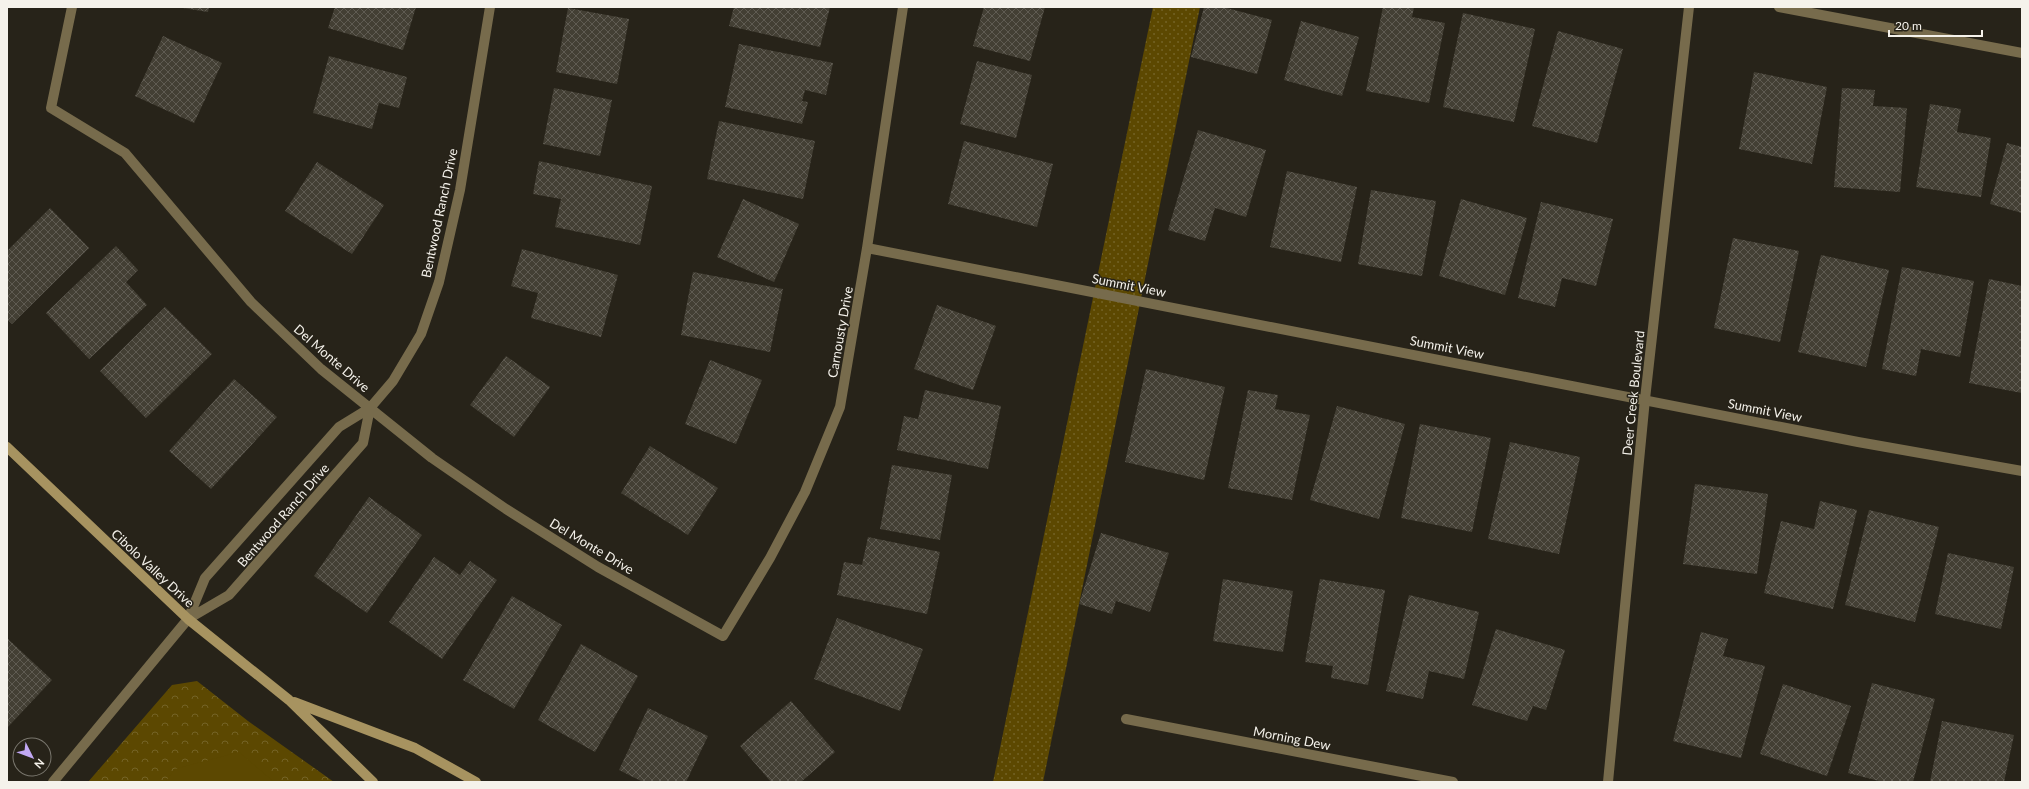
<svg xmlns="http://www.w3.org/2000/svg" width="2029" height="789" font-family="Lato,sans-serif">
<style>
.grass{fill:url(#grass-dots)}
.park{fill:url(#park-crowns)}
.garden{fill:#5c4801}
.building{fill:url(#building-cross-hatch)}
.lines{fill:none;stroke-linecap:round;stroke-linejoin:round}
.minor{stroke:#776b4c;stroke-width:10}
.tertiary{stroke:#776b4c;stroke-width:10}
.secondary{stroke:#a79360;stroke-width:10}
.labels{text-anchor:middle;stroke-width:3;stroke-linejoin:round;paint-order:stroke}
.street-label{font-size:13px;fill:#f5f2eb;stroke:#272319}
</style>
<defs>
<pattern id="grass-dots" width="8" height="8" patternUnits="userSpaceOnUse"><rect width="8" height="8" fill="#5c4801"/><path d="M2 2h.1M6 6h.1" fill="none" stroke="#746326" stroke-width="1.8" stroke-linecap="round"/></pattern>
<pattern id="park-crowns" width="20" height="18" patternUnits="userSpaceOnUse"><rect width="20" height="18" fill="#5c4801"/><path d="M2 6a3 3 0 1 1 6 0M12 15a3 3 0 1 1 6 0" fill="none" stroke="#746326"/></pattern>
<pattern id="building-cross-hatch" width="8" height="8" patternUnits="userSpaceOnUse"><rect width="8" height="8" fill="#433f34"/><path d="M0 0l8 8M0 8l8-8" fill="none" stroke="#5f5b52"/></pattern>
</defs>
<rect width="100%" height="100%" fill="#272319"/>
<!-- grass -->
<path class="grass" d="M 1153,7 L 1200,7 L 1043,782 L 993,782 Z"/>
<!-- park -->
<path class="park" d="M 197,681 L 248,721 L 334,782 L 88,782 L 172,685 Z"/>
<!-- garden -->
<path class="garden" d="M 239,752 L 274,782 L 165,782 L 175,769 Z"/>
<!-- building -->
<path class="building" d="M 177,7 L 209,7 L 208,12 Z
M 335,7 L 416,7 L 403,50 L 328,28 Z
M 734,7 L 830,7 L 820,47 L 729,26 Z
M 984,7 L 1045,7 L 1030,61 L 973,46 Z
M 1204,7 L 1223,7 L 1272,20 L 1257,74 L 1191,57 Z
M 1383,7 L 1414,7 L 1412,17 L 1445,23 L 1429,103 L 1366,91 Z
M 568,8 L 629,19 L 617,84 L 556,72 Z
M 1463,13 L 1535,29 L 1514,122 L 1443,107 Z
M 1301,21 L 1359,37 L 1342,96 L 1284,80 Z
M 1558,31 L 1623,49 L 1597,143 L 1532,126 Z
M 163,36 L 222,63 L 194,123 L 135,96 Z
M 739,44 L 833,63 L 826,95 L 805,90 L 802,101 L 808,102 L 802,124 L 725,107 Z
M 329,56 L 407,77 L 399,108 L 379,103 L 372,129 L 313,113 Z
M 977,61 L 1032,75 L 1016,138 L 960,124 Z
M 1754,72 L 1827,87 L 1812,164 L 1739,149 Z
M 554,88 L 612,100 L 600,156 L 543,144 Z
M 1842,88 L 1875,90 L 1873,106 L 1907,108 L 1900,192 L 1834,187 Z
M 1930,104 L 1961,109 L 1957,132 L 1991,138 L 1981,197 L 1916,187 Z
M 719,121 L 815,141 L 803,199 L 707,179 Z
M 1198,130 L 1266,150 L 1246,217 L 1215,208 L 1205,241 L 1168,230 Z
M 964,141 L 1053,164 L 1037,227 L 948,204 Z
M 2007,143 L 2022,147 L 2022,213 L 1990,204 Z
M 539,161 L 652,186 L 640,245 L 555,227 L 561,199 L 533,194 Z
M 317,162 L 384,205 L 352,254 L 285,211 Z
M 1287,171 L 1357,187 L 1341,262 L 1270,247 Z
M 1371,190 L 1436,201 L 1422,276 L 1358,264 Z
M 743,199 L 799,224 L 774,282 L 717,257 Z
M 1461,199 L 1527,218 L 1505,295 L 1439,276 Z
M 1541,202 L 1613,219 L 1596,286 L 1562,278 L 1555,307 L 1518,298 Z
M 50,208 L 89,248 L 12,324 L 7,319 L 7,251 Z
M 1733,238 L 1799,251 L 1780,342 L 1714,328 Z
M 116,246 L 138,270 L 126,282 L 147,305 L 89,359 L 46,313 Z
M 522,249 L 618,275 L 601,337 L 531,318 L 538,293 L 511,286 Z
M 1821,255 L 1889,270 L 1866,367 L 1798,352 Z
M 1902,267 L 1974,281 L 1960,357 L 1921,349 L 1916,376 L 1882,369 Z
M 693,272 L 783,289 L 770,352 L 681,335 Z
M 1989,279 L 2022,286 L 2022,393 L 1969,383 Z
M 937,305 L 996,326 L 973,390 L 914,369 Z
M 165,307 L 212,354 L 146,418 L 100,371 Z
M 506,356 L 550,387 L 514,437 L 470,405 Z
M 710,360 L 762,380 L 736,444 L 685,424 Z
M 1146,369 L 1225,387 L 1204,480 L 1125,462 Z
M 234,379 L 277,417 L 211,489 L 169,451 Z
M 925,390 L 1001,406 L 988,469 L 897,450 L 904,416 L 918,419 Z
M 1248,390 L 1278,395 L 1275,409 L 1310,415 L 1292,500 L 1228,488 Z
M 1337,406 L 1405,424 L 1379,519 L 1310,500 Z
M 1420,424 L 1491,438 L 1472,532 L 1401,518 Z
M 1510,442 L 1580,457 L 1559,554 L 1488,539 Z
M 650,446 L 718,488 L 688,535 L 621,493 Z
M 892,465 L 952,475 L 940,540 L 880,529 Z
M 1695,484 L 1768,494 L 1757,574 L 1683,564 Z
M 369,497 L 422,535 L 367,613 L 314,576 Z
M 1820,501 L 1857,510 L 1833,609 L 1764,593 L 1781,521 L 1814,529 Z
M 1869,510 L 1939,527 L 1915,622 L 1845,605 Z
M 1101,533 L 1169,553 L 1150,612 L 1116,601 L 1112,614 L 1079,604 Z
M 868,537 L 940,552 L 927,614 L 837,595 L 844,562 L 862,565 Z
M 1948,553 L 2014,567 L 2001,629 L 1935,614 Z
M 434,557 L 460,575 L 470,561 L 497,580 L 442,659 L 389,622 Z
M 1223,579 L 1293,591 L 1283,652 L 1213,641 Z
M 1320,579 L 1385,590 L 1368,685 L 1331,678 L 1333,666 L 1305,662 Z
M 1409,595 L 1479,612 L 1464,679 L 1429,671 L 1423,699 L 1386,691 Z
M 512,596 L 562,625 L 514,709 L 463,680 Z
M 837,618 L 923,649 L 900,711 L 814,679 Z
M 1496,629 L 1565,650 L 1546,710 L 1533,706 L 1527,721 L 1472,705 Z
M 1701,632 L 1728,639 L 1723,656 L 1765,666 L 1741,758 L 1673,741 Z
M 7,638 L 52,680 L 7,728 Z
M 581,644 L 638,676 L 595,752 L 538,720 Z
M 1872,683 L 1935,699 L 1913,782 L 1883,782 L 1848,773 Z
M 1783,684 L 1851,706 L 1827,776 L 1760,754 Z
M 791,701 L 835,752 L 801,782 L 771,782 L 740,746 Z
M 648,708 L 708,736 L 686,782 L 643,782 L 619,770 Z
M 1942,721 L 2014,735 L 2004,782 L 1930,782 Z"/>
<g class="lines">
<!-- minor -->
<path class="minor" d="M 72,7 L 51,108 L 125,153 L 251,302 L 321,369 L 432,458 L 506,509 L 598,567 L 723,636 L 770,558 L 805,492 L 840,407 L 867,248 L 903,7
M 1779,7 L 2022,53
M 867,248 L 1858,442 L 2022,471
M 188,619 L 229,595 L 363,443 L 370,408
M 1126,719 L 1453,782
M 53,782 L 188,619 L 205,578 L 339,427 L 370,408 L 393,381 L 421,334 L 439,282 L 460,190 L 490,7"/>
<!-- tertiary -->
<path class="tertiary" d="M 1608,782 L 1645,399 L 1689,7"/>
<!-- secondary -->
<path class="secondary" d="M 7,447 L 188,619 L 289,700 L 373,782
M 294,702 L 415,748 L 476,782"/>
</g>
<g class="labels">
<!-- street labels -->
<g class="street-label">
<text transform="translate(439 213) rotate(-78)" y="5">Bentwood Ranch Drive</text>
<text transform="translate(1129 285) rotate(11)" y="5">Summit View</text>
<text transform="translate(840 332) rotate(-80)" y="5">Carnousty Drive</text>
<text transform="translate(1447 347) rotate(11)" y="5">Summit View</text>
<text transform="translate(332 358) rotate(41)" y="5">Del Monte Drive</text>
<text transform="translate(1633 393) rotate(-84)" y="5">Deer Creek Boulevard</text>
<text transform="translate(1765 410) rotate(11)" y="5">Summit View</text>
<text transform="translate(283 515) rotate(-49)" y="5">Bentwood Ranch Drive</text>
<text transform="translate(592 546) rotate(31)" y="5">Del Monte Drive</text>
<text transform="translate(153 568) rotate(43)" y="5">Cibolo Valley Drive</text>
<text transform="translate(1292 738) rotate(11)" y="5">Morning Dew</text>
</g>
</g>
<!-- border -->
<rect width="2029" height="789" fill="none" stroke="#f5f2eb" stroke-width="16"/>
<!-- north arrow -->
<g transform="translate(32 757) rotate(132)"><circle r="19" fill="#272319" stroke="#79766d"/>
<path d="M0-3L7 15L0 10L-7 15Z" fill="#c1a8f3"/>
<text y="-6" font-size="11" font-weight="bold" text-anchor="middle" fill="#f5f2eb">N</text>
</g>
<!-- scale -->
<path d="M1889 30v6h93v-6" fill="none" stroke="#f5f2eb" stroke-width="2"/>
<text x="1895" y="30" font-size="12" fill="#f5f2eb" stroke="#272319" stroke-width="3" paint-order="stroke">20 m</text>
</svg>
